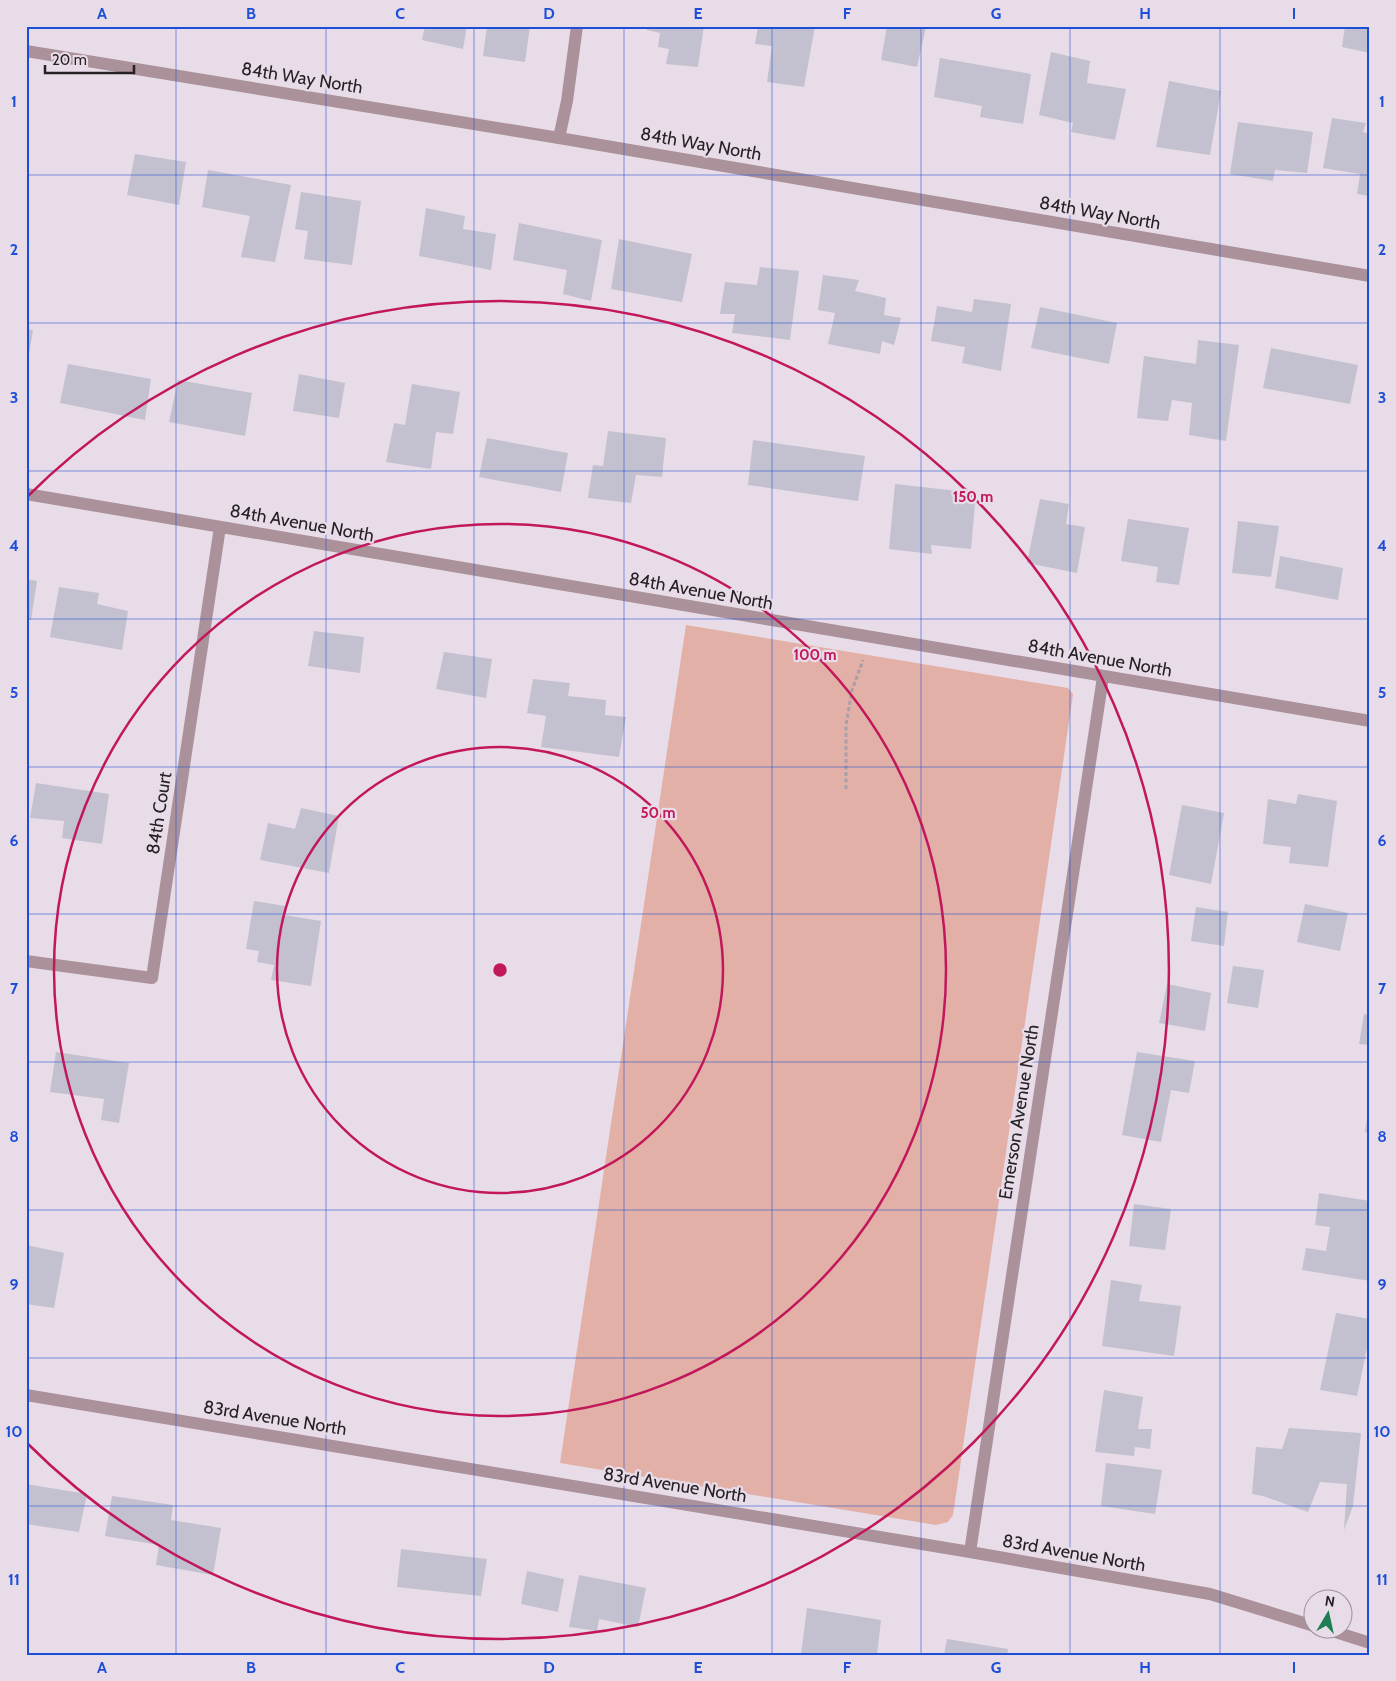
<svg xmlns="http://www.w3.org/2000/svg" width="1396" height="1681" font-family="Cabin,sans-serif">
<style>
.green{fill:#e2b0a6}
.building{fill:#c3c1cf}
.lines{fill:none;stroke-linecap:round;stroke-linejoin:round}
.path{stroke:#a89fa8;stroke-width:3;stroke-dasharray:4 2.5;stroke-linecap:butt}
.lane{stroke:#ab9199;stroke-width:12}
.street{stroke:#ab9199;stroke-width:12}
.grid{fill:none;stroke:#1d4ed8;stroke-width:1;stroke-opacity:0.55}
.ring{fill:none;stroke:#c2185b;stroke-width:2.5}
.labels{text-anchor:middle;stroke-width:4.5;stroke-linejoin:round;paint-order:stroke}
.street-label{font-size:18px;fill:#252125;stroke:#e8dce8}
.centre{fill:#c2185b;stroke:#e8dce8;stroke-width:2.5}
.ring-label{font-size:15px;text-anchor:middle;font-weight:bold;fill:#c2185b;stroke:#e8dce8;stroke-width:4.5;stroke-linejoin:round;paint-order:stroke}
.neatline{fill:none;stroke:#1d4ed8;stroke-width:2}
.grid-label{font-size:16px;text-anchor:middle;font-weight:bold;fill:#1d4ed8}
</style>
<rect width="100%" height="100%" fill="#e8dce8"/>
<!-- green -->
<path class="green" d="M 686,625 L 1068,688 L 1073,694 L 953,1515 L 948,1522 L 936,1525 L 560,1463 Z"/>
<!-- building -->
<path class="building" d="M 425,26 L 467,26 L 463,49 L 422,40 Z
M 487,26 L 530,26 L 525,62 L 483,56 Z
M 647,26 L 704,26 L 698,67 L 666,64 L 669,49 L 658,47 L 660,33 L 647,30 Z
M 758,26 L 815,26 L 804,87 L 767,82 L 772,46 L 755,44 Z
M 887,26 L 926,27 L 917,67 L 881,60 Z
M 1345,26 L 1370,26 L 1370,53 L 1342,47 Z
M 1051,52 L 1090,61 L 1087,83 L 1126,89 L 1115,140 L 1071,132 L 1073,123 L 1039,115 Z
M 940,58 L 1031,74 L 1023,124 L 980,117 L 982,106 L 934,97 Z
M 1169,81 L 1221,91 L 1210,155 L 1156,147 Z
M 1332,118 L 1366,123 L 1363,132 L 1370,134 L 1370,196 L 1357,194 L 1360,174 L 1323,168 Z
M 1238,122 L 1313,132 L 1307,173 L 1275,170 L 1273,181 L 1230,174 Z
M 135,154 L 186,162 L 179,205 L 127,195 Z
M 208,170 L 291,185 L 275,262 L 241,257 L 250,216 L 202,207 Z
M 301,192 L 361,201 L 352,265 L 304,259 L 308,231 L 295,229 Z
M 426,208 L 465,216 L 463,229 L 496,234 L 491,270 L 419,256 Z
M 519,223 L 602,240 L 591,301 L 563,294 L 567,270 L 513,260 Z
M 619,239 L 692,254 L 682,302 L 611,289 Z
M 760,267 L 799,271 L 790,340 L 732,333 L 735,314 L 720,314 L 725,282 L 757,285 Z
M 823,275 L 859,280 L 855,291 L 886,298 L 884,315 L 901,318 L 894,345 L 882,341 L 880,354 L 828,344 L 835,313 L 818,310 Z
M 974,299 L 1011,304 L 1001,371 L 962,363 L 965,347 L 931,341 L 937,306 L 972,312 Z
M 1040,307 L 1117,323 L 1109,364 L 1031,348 Z
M 26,329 L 33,330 L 27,367 L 26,367 Z
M 1198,340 L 1239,345 L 1226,441 L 1189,435 L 1192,403 L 1172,400 L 1168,421 L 1137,418 L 1144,356 L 1196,364 Z
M 1271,348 L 1358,365 L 1350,404 L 1263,388 Z
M 68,364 L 151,379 L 145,420 L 60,403 Z
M 299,374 L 345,383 L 339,418 L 293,411 Z
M 178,380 L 252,393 L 245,436 L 169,422 Z
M 412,384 L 460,392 L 453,434 L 436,432 L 431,469 L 386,462 L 394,423 L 405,425 Z
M 608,431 L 666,438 L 662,477 L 636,475 L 631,503 L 588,498 L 593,465 L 603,466 Z
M 487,438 L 568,453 L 561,492 L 479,477 Z
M 753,440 L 865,456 L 858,501 L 748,485 Z
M 895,484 L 976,493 L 971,549 L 931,545 L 932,554 L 889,549 Z
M 1040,499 L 1069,504 L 1066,524 L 1085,527 L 1077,573 L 1027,563 Z
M 1128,519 L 1189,528 L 1179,585 L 1156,582 L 1158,567 L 1121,561 Z
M 1238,521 L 1279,526 L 1271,577 L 1232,573 Z
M 1280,556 L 1343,568 L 1338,600 L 1275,588 Z
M 26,579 L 37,581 L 31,620 L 26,620 Z
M 59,587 L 99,593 L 97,604 L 128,611 L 122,650 L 50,637 Z
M 314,631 L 364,637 L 360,673 L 308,666 Z
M 444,652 L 492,659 L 486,698 L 436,689 Z
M 533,679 L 570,683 L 568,696 L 606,700 L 605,715 L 626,717 L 619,757 L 541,747 L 546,716 L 527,713 Z
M 36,783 L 109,794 L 102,844 L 62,838 L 64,821 L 30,818 Z
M 1298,794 L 1337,801 L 1328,867 L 1289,863 L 1291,847 L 1263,844 L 1268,799 L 1296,804 Z
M 1182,805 L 1224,813 L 1211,884 L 1169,875 Z
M 301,808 L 339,816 L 329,873 L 260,860 L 268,823 L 295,829 Z
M 254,901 L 285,906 L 284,915 L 321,921 L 311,986 L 271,980 L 274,965 L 257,962 L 259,951 L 246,949 Z
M 1305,904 L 1348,913 L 1340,951 L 1297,942 Z
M 1196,907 L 1228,912 L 1224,946 L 1191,941 Z
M 1233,966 L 1264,970 L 1258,1008 L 1227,1003 Z
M 1167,984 L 1211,993 L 1205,1031 L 1159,1023 Z
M 1364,1014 L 1370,1015 L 1370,1045 L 1359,1044 Z
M 56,1052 L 129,1063 L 119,1123 L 101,1120 L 104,1099 L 50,1092 Z
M 1137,1052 L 1195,1061 L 1189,1093 L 1171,1090 L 1161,1142 L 1122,1135 Z
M 1369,1105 L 1370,1106 L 1370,1133 L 1365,1132 Z
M 1319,1193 L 1370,1201 L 1370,1281 L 1302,1270 L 1306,1248 L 1326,1251 L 1330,1227 L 1315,1225 Z
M 1134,1204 L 1171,1209 L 1165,1250 L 1129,1246 Z
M 26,1245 L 64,1253 L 54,1308 L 26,1304 Z
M 1111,1280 L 1142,1285 L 1139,1301 L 1181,1306 L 1174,1356 L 1102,1346 Z
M 1336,1313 L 1370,1319 L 1370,1334 L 1357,1396 L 1320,1390 Z
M 1104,1390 L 1143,1397 L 1138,1429 L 1152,1429 L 1150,1449 L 1135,1447 L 1134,1456 L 1095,1452 Z
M 1289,1428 L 1361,1433 L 1353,1506 L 1344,1530 L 1347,1484 L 1320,1482 L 1308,1512 L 1263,1496 L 1252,1494 L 1256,1447 L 1282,1449 Z
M 1106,1463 L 1162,1470 L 1155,1514 L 1101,1506 Z
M 26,1484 L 87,1494 L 79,1532 L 26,1524 Z
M 112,1496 L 173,1505 L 171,1520 L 221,1528 L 213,1575 L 156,1565 L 159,1545 L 105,1536 Z
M 401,1549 L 487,1559 L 481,1596 L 397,1587 Z
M 527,1571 L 564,1579 L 558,1612 L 521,1604 Z
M 579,1575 L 646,1588 L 638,1627 L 599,1619 L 597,1631 L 569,1627 Z
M 807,1608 L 881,1620 L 877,1655 L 801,1654 Z
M 947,1639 L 1008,1649 L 1007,1655 L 944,1655 Z"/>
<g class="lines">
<!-- path -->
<path class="path" d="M 846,789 L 846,725 L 852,690 L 863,660"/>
<!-- lane -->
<path class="lane" d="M 559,138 L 567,101 L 577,26"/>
<!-- street -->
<path class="street" d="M 26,51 L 559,138 L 1370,276
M 26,494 L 1370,721
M 26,961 L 152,978 L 220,527
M 26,1395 L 970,1552 L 1210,1594 L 1314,1626
M 970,1552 L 1103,677
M 1323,1628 L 1370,1643"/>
</g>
<!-- grid -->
<path class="grid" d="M 176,26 L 176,1655M 326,26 L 326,1655M 474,26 L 474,1655M 624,26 L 624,1655M 772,26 L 772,1655M 921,26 L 921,1655M 1070,26 L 1070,1655M 1220,26 L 1220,1655M 26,175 L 1370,175M 26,323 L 1370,323M 26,471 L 1370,471M 26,619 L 1370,619M 26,767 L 1370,767M 26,914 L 1370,914M 26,1062 L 1370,1062M 26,1210 L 1370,1210M 26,1358 L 1370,1358M 26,1506 L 1370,1506"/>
<!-- distance rings -->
<g class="ring">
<circle cx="500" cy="970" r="223"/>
<circle cx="500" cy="970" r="446"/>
<path d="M27 497A669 669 0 1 1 27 1443"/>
</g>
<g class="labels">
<!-- street labels -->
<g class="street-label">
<text transform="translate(302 78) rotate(9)" y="6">84th Way North</text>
<text transform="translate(701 144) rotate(10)" y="6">84th Way North</text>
<text transform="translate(1100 213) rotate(10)" y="6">84th Way North</text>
<text transform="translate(302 523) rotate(10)" y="6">84th Avenue North</text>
<text transform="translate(701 591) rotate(10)" y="6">84th Avenue North</text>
<text transform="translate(1100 658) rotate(10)" y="6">84th Avenue North</text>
<text transform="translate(159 813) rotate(-81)" y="6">84th Court</text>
<text transform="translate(1019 1112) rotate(-81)" y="6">Emerson Avenue North</text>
<text transform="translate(275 1418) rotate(9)" y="6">83rd Avenue North</text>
<text transform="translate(675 1485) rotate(9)" y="6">83rd Avenue North</text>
<text transform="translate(1074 1553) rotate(10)" y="6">83rd Avenue North</text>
</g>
</g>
<circle cx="500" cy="970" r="8" class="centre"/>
<g class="ring-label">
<text x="973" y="502">150 m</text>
<text x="815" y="660">100 m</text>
<text x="658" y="818">50 m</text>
</g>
<!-- border -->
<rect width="1396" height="1681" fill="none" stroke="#e8dce8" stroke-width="55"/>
<!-- north arrow -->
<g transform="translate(1328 1614) rotate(9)"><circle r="24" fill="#e8dce8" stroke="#9a919a"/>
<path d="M0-4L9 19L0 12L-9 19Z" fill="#1f7d53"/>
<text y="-8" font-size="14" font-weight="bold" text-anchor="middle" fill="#252125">N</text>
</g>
<!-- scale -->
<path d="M45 65v8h89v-8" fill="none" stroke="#252125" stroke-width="2.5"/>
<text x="52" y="65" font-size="15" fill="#252125" stroke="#e8dce8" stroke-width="4" paint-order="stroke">20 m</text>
<rect x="28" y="28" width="1340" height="1626" class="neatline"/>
<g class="grid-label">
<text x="102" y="19">A</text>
<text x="251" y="19">B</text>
<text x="400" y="19">C</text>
<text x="549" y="19">D</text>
<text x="698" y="19">E</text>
<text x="847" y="19">F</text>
<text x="996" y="19">G</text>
<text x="1145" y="19">H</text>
<text x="1294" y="19">I</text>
<text x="14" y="107">1</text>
<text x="1382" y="107">1</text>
<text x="14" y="255">2</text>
<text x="1382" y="255">2</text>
<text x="14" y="403">3</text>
<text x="1382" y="403">3</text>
<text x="14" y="551">4</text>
<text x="1382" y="551">4</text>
<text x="14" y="698">5</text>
<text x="1382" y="698">5</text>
<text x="14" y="846">6</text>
<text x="1382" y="846">6</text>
<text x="14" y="994">7</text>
<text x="1382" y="994">7</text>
<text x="14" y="1142">8</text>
<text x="1382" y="1142">8</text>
<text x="14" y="1290">9</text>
<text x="1382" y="1290">9</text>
<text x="14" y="1437">10</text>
<text x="1382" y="1437">10</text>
<text x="14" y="1585">11</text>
<text x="1382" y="1585">11</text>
<text x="102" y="1673">A</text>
<text x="251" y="1673">B</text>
<text x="400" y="1673">C</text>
<text x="549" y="1673">D</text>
<text x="698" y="1673">E</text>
<text x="847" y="1673">F</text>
<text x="996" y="1673">G</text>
<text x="1145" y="1673">H</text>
<text x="1294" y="1673">I</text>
</g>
</svg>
